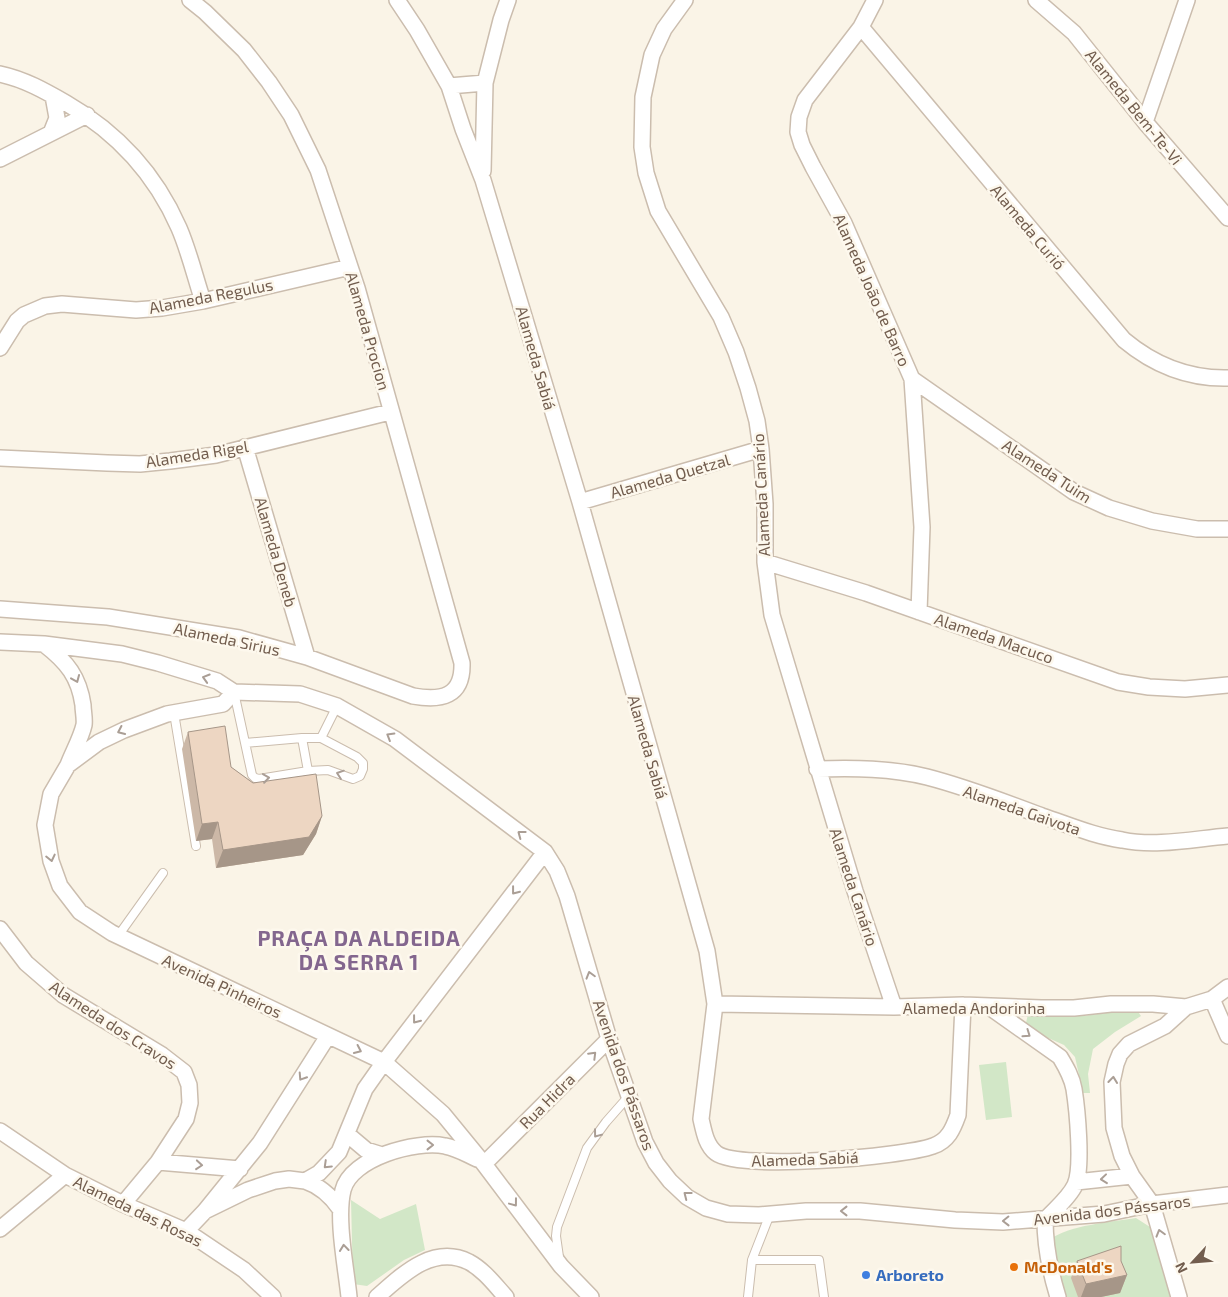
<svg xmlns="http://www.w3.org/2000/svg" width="1228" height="1297" font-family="'Exo 2',sans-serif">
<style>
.green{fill:#d2e7c7}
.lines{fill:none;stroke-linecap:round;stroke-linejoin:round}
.service-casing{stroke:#cbbdae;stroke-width:10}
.minor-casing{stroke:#cbbdae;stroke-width:18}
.service{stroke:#fff;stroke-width:8}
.minor{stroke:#fff;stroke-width:15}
.wall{fill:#ccb8a7}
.shaded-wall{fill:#a69688}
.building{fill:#edd6c2;stroke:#a69688}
.oneway{stroke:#aa9e95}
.food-dot{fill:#e8710a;stroke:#fdf8ed;stroke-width:2}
.shop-dot{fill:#3f7fe0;stroke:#fdf8ed;stroke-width:2}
.labels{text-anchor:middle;stroke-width:5;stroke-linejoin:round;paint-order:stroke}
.street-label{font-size:16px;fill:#725d4e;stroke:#fdf8ed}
.food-label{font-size:16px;font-weight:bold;fill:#c56008;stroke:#fdf8ed;text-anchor:start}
.shop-label{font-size:16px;font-weight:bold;fill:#366cbe;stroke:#fdf8ed;text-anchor:start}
.district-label{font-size:21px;font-weight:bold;letter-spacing:1px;fill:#83668e;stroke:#fdf8ed}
</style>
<rect width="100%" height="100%" fill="#faf4e7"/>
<!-- green -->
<path class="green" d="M 1136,1009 L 1141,1016 L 1115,1032 L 1093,1049 L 1088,1074 L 1090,1093 L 1083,1093 L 1075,1057 L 1064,1045 L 1046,1037 L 1026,1023 L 1028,1014 L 1083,1016 Z
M 1006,1062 L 1012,1117 L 986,1120 L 979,1065 Z
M 351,1200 L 380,1219 L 416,1204 L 425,1250 L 404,1260 L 367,1286 L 353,1284 Z
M 1136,1218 L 1150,1227 L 1173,1297 L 1065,1297 L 1049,1240 C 1069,1225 1111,1222 1136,1218 Z"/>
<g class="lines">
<defs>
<path id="service" d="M 234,692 L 252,775 L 255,778 L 259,779 L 308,771 L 302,738 L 245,743
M 174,713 L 196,846
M 302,738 L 321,738 L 337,706
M 308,771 L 328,770 L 353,779 L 360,776 L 363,769 L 363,763 L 357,757 L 321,738
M 118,936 L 163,873
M 559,1257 L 556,1236 L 557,1227 L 587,1148 L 606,1122 L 628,1097
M 752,1260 L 819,1260 L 824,1297
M 748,1297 L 752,1260 L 770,1214"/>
<path id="minor" d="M 397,0 L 417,30 L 449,86 L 463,129 L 483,180 L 580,502 L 707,951 L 715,1004 L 701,1119 C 704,1132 706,1145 716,1153 C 739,1171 903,1157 933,1146 C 948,1141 953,1129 958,1115 L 963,1005
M 685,0 L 664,29 L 652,55 L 643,97 L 642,147 L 646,173 L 658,211 L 721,317 L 736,352 L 748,388 L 757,421 L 761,449 L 765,504 L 765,562 L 772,615 L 855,891 L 894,1007
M 875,0 L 861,27 L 805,100 L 799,117 L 798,132 L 802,145 L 813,167 L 844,223 L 912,379 L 922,527 L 919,612
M 1036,0 L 1074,33 L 1145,122 L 1228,218
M 861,27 L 1124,340 C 1154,365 1188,379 1228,378
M 0,74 C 24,79 45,91 66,103 C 118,133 155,173 179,228 C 189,251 195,277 203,301
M 449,86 L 485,83
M 1145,122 L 1187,0
M 51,133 L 57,118 L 53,96
M 0,159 L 87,115
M 483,171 L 485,83 L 501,20 L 508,0
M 0,348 L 17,321 L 24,315 L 45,306 L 62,304 L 136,310 L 162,308 L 203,301 L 350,267
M 912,379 L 1074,492 L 1109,508 L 1152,521 L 1197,529 L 1228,529
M 245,447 L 307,657
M 0,458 L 107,463 L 140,464 L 170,461 L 216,455 L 390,412
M 580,502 L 761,449
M 765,562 L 866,593 L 1118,682 L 1149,687 L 1185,689 L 1228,685
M 0,609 L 108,617 L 239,638 L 307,657 L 413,696 C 441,701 463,697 462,663 L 357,288 L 318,170 L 291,115 L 269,82 L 244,50 L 205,12 L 190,0
M 0,642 L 44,644 L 122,654 L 158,663 L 217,681 L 234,692 L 300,694 L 337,706 L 395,739 L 545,852 L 557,871 L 567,896 L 609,1039 L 645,1142 L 656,1163 L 670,1181 L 687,1197 L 706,1208 L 728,1214 L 759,1215 L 806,1211 L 860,1211 L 955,1220 L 1003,1222 L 1104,1214 L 1152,1204 L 1228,1195
M 45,645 C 67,662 79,677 83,705 C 83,711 85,719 84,725 C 81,738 73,752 68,765
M 234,692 L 223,704 L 167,714 L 124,730 L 99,742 L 68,765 L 51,794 L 45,825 L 51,861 L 60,886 L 80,912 L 112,933 L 384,1062 L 443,1114 L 484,1164 L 561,1266 L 591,1297
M 817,769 C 854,768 891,768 927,777 C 966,787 1005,802 1042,816 C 1069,825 1094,836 1122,840 C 1156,847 1193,839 1228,836
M 0,929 L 26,963 L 63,995 L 162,1055 L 184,1072 L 189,1085 L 190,1103 L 186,1119 L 158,1162 L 123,1204
M 1212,999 L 1228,1036
M 715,1004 L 894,1007 L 963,1005 L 1041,1008 L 1074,1008 L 1111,1004 L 1153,1004 L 1186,1007 L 1212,999 L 1228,987
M 988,1006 L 1060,1057 C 1066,1067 1072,1077 1074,1089 C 1077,1108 1083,1168 1075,1185 C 1069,1198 1055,1209 1045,1220 C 1045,1247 1050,1271 1058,1297
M 0,1131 L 65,1175 L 123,1204 L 186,1231 L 244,1270 L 273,1297
M 347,1134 L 366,1150 L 382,1155
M 158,1162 L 240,1169
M 484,1164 L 609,1039
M 305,1181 C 320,1186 331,1196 340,1209
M 1076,1182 L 1132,1176
M 205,1211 L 248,1190 L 275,1181 L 289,1179 L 305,1181 L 319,1173 L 339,1152 L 365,1089 L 384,1062 L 545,852
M 0,1229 L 65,1175
M 186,1231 L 205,1211 L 260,1143 L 328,1036
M 349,1297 C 346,1267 336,1219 343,1190 C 351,1158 416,1140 445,1146 C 457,1148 466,1154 477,1159
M 377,1297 C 402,1275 433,1244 469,1262 C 484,1270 495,1285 506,1297
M 1179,1297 L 1152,1204 L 1132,1176 L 1122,1156 L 1114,1128 L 1112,1082 L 1116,1064 L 1120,1054 L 1129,1044 L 1165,1026 L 1186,1007"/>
</defs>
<!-- service casing -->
<use href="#service" class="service-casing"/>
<!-- minor casing -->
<use href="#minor" class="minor-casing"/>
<!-- service -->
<use href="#service" class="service"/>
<!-- minor -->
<use href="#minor" class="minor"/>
</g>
<!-- wall -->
<path class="wall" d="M 188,732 L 231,767 L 253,783 L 322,816 L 316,834 L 303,855 L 216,868 L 212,839 L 196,841 L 182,749 Z
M 1077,1261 L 1121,1261 L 1127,1275 L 1120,1293 L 1101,1297 L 1078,1297 L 1071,1278 Z"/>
<!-- shaded-wall -->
<path class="shaded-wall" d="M 322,816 L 316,834 L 303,855 L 216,868 L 223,850 Z
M 218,822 L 212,839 L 196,841 L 202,824 Z
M 1127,1275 L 1120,1293 L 1101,1297 L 1081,1297 L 1086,1284 Z"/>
<!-- building -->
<path class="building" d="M 225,726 L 231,767 L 253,783 L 316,774 L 322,816 L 309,837 L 223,850 L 218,822 L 202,824 L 188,732 Z
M 1121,1246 L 1121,1261 L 1127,1275 L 1086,1284 L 1077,1261 Z"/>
<!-- one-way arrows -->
<defs><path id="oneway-chevron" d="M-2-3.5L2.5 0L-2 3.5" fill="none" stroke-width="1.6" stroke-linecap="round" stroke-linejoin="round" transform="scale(1.25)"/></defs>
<g class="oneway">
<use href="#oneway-chevron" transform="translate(206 678) rotate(-163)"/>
<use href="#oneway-chevron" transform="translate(76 679) rotate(67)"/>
<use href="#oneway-chevron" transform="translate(121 731) rotate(155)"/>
<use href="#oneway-chevron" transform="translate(390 736) rotate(-149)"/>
<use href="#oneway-chevron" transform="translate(340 774) rotate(-161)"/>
<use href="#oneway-chevron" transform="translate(266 778) rotate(-8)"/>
<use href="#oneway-chevron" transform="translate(521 834) rotate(-143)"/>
<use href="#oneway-chevron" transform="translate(51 858) rotate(77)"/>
<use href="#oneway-chevron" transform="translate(515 891) rotate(128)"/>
<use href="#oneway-chevron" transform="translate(590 975) rotate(-106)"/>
<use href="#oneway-chevron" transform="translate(416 1020) rotate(128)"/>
<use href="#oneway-chevron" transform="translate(1027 1034) rotate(35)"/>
<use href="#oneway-chevron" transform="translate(358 1050) rotate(25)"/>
<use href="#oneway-chevron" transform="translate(593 1055) rotate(-45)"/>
<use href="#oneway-chevron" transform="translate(302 1077) rotate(123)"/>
<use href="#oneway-chevron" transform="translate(1113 1080) rotate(-84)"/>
<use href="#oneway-chevron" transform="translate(597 1134) rotate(127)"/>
<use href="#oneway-chevron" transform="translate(430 1145)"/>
<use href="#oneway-chevron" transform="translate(199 1165) rotate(5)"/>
<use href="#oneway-chevron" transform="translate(327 1165) rotate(136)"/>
<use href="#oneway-chevron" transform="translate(1104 1179) rotate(174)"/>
<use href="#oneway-chevron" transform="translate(687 1195) rotate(-142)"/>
<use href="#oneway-chevron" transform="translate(514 1203) rotate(53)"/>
<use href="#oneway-chevron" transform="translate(844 1211) rotate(-180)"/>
<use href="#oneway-chevron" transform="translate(1006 1221) rotate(179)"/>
<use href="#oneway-chevron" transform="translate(1160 1233) rotate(-106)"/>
<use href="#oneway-chevron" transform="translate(344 1248) rotate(-96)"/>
</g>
<!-- markers -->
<circle class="food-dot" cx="1014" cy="1267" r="5"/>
<circle class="shop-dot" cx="866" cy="1275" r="5"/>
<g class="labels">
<!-- street labels -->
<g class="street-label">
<text transform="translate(1134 107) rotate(51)" y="6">Alameda Bem-Te-Vi</text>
<text transform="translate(1028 227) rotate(50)" y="6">Alameda Curió</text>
<text transform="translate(872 290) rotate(66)" y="6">Alameda João de Barro</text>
<text transform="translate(211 296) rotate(-11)" y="6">Alameda Regulus</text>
<text transform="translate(368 331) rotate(74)" y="6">Alameda Procion</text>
<text transform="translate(536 358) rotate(74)" y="6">Alameda Sabiá</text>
<text transform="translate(197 454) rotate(-9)" y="6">Alameda Rigel</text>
<text transform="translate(1047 471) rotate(33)" y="6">Alameda Tuim</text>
<text transform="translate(670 476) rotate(-16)" y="6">Alameda Quetzal</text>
<text transform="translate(761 495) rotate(-93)" y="6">Alameda Canário</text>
<text transform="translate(276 552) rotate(74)" y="6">Alameda Deneb</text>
<text transform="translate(994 638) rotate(19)" y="6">Alameda Macuco</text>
<text transform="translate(227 639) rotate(12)" y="6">Alameda Sirius</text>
<text transform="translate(648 747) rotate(74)" y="6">Alameda Sabiá</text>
<text transform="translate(1022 810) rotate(19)" y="6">Alameda Gaivota</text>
<text transform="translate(854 887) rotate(72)" y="6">Alameda Canário</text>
<text transform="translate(222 986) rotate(25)" y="6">Avenida Pinheiros</text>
<text x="974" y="1014">Alameda Andorinha</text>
<text transform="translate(113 1025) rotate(33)" y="6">Alameda dos Cravos</text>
<text transform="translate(624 1075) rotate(71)" y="6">Avenida dos Pássaros</text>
<text transform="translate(547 1101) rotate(-45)" y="6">Rua Hidra</text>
<text transform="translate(805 1159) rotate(-2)" y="6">Alameda Sabiá</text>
<text transform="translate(1112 1210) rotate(-7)" y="6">Avenida dos Pássaros</text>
<text transform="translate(138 1211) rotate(26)" y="6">Alameda das Rosas</text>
</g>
<!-- food labels -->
<g class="food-label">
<text x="1024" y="1273">McDonald's</text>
</g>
<!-- shop labels -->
<g class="shop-label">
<text x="876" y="1281">Arboreto</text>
</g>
<!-- district labels -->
<g class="district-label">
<text x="359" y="946">PRAÇA DA ALDEIDA<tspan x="359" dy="24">DA SERRA 1</tspan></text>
</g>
</g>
<!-- north arrow -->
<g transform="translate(1193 1262) rotate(244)" stroke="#fdf8ed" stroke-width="4" paint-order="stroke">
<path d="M0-4L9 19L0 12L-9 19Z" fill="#725d4e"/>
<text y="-8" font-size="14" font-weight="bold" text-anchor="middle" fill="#725d4e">N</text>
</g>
</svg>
